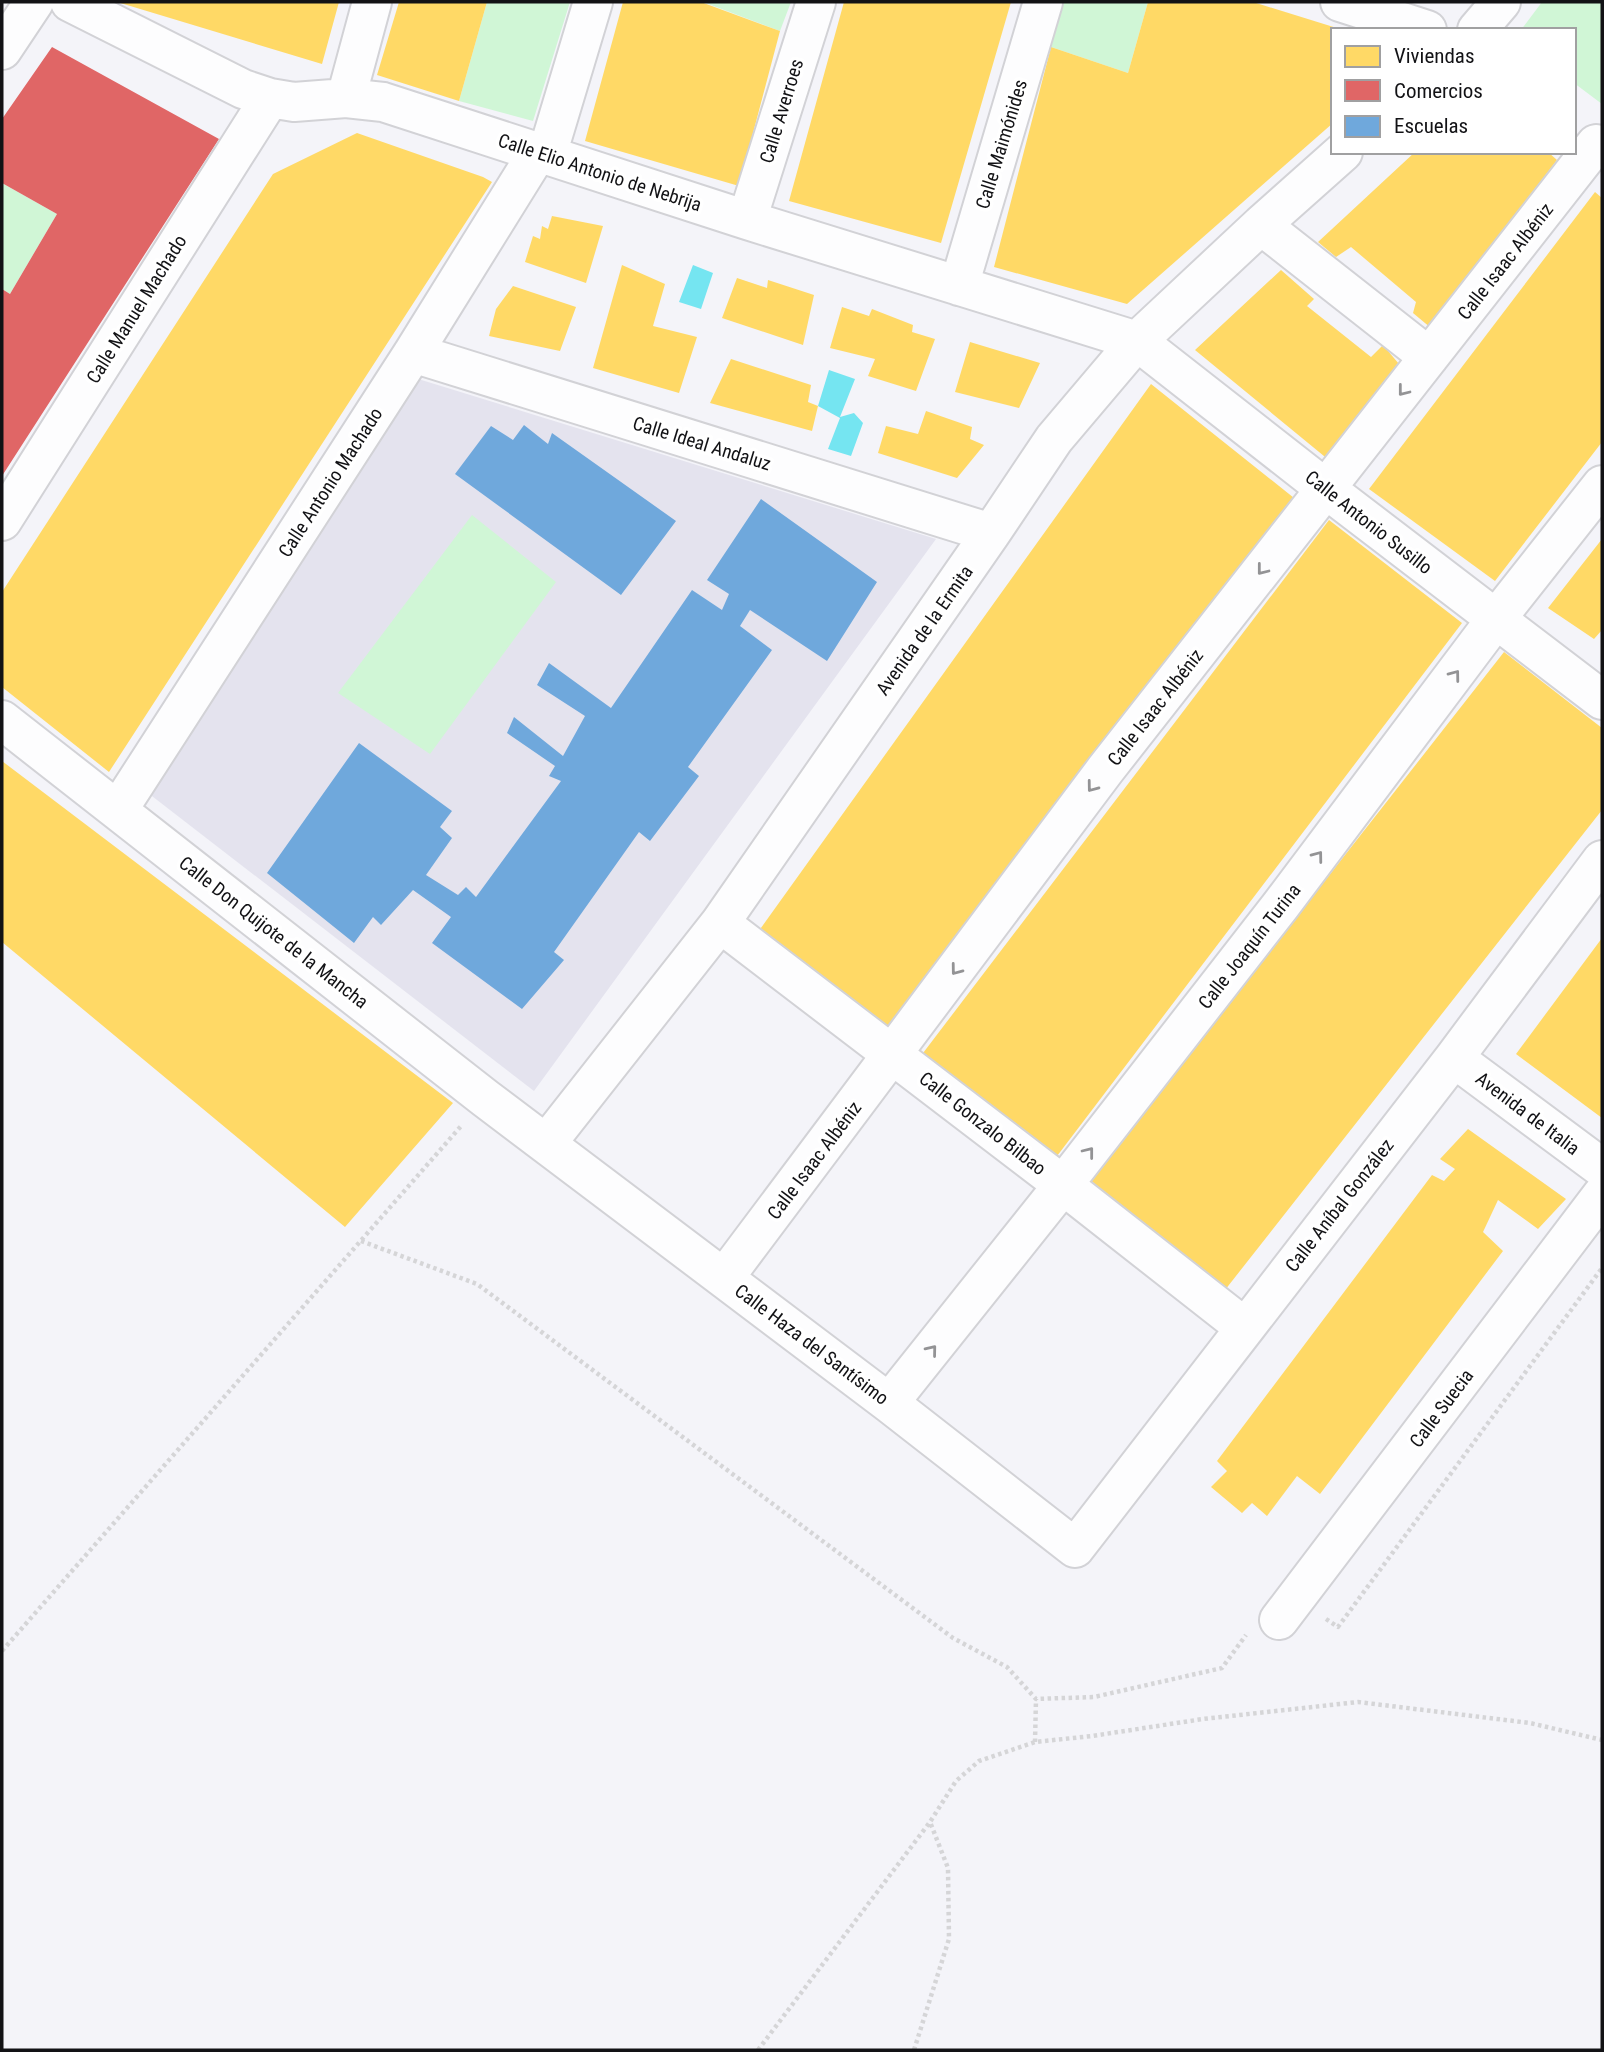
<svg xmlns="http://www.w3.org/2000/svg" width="1604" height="2052" font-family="'Roboto Condensed',sans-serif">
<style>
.built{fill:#e4e3ee}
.green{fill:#d0f6d6}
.water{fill:#75e5f1}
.homes{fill:#ffd966}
.shops{fill:#e06666}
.schools{fill:#6fa8dc}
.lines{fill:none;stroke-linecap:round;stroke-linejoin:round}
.minor-casing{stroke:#d2d2d6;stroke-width:42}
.path{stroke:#d5d5d7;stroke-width:4.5;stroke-dasharray:3.5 3.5;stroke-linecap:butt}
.minor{stroke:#fdfdfe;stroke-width:38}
.oneway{stroke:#939395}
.labels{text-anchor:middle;stroke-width:7;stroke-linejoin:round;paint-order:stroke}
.street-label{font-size:19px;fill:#121215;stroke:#fff}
</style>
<rect width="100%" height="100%" fill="#f4f4f9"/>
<!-- built -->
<path class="built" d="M 415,378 L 936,539 L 534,1091 L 148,793 Z"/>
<!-- green -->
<path class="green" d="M 487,2 L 570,2 L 533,121 L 459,101 Z
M 703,2 L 791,2 L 780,31 Z
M 1064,2 L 1148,2 L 1128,73 L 1051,47 Z
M 1542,2 L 1602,2 L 1602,104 L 1574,83 L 1574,30 L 1521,30 Z
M 2,183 L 57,214 L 10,294 L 2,289 Z
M 472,515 L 556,582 L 430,754 L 338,693 Z"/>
<!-- water -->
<path class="water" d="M 693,265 L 713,273 L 701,309 L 679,302 Z
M 829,370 L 855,379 L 840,417 L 854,413 L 863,423 L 851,456 L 828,449 L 840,418 L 818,406 Z"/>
<!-- homes -->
<path class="homes" d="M 117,2 L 339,2 L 322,64 Z
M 399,2 L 487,2 L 459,101 L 377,75 Z
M 623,2 L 701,2 L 780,31 L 739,186 L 585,141 Z
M 844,2 L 1011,2 L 941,243 L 789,201 Z
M 1148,2 L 1253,2 L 1340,29 L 1333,30 L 1333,123 L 1127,304 L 994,267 L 1051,47 L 1128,73 Z
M 357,133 L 483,177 L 492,182 L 109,772 L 2,687 L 2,592 L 273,174 Z
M 1415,152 L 1548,152 L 1557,160 L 1431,328 L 1413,313 L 1416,302 L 1351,247 L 1336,257 L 1318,242 Z
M 1595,192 L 1602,198 L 1602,442 L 1495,581 L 1369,489 Z
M 552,216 L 603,226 L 586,283 L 525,262 L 533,236 L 540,239 L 542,226 L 548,229 Z
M 622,265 L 665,284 L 653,326 L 697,337 L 679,393 L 593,368 Z
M 1281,270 L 1314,299 L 1307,306 L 1371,357 L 1383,345 L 1404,370 L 1330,461 L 1195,350 Z
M 737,278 L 767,288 L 768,280 L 814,295 L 803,345 L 722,318 Z
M 513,286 L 576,307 L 560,351 L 489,336 L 496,309 Z
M 842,307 L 869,316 L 872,309 L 913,325 L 912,332 L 935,339 L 916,391 L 868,376 L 875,359 L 830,348 Z
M 970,342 L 1040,363 L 1019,408 L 955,392 Z
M 731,359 L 811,385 L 808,402 L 818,406 L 812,431 L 710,403 Z
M 1151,384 L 1294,498 L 883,1032 L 758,932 Z
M 926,411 L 972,427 L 970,439 L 984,445 L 957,478 L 878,453 L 886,426 L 918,434 Z
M 1329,520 L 1462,623 L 1054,1160 L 920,1057 Z
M 1602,539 L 1602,630 L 1594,639 L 1548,608 Z
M 1504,652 L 1602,728 L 1602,810 L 1225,1290 L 1088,1183 Z
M 2,761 L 453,1103 L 345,1227 L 2,942 Z
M 1602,938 L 1602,1118 L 1516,1054 Z
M 1468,1129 L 1566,1199 L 1538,1229 L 1498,1200 L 1483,1232 L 1503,1251 L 1320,1494 L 1297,1476 L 1267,1516 L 1252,1503 L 1242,1513 L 1211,1487 L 1227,1471 L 1217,1461 L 1432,1175 L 1444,1181 L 1455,1169 L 1440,1159 Z"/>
<!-- shops -->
<path class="shops" d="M 52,47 L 219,139 L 2,476 L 2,289 L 10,294 L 57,214 L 2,183 L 2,119 Z"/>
<!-- schools -->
<path class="schools" d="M 524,425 L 548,444 L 552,433 L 676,521 L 621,595 L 455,474 L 491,426 L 513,440 Z
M 761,499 L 877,582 L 827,661 L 750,610 L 740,626 L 772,650 L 688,767 L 699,776 L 650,841 L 639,832 L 554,952 L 564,960 L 522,1009 L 432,943 L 451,917 L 413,890 L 381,925 L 373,917 L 354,943 L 267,873 L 359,743 L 452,811 L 440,827 L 452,838 L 426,875 L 458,895 L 466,887 L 476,897 L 561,781 L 549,776 L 555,766 L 507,733 L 514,717 L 563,756 L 585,716 L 537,685 L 549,663 L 611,708 L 692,590 L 722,610 L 729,594 L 707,580 Z"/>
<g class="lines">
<defs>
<path id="minor" d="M 70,2 L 243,89 L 270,98 L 294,102 L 346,98 L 383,102 L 747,220 L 1137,341 L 1326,489 L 1602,700
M 1340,2 L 1427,30
M 1477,30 L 1501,2
M 2,50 L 34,2
M 346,98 L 372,2
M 547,155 L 593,2
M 747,220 L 816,2
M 1261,225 L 1429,357
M 959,286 L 1043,2
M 413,353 L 991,533
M 2,521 L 270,98
M 2,720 L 485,1098 L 889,1403 L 1075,1548 L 1454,1058 L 1602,860
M 118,810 L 413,353 L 538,152
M 720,923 L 1063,1185 L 1244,1327
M 1454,1058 L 1602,1168
M 546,1144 L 720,923 L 991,533 L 1054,439 L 1137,341 L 1261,225 L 1343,152
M 724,1278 L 1105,770 L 1596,144
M 889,1403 L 1063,1185 L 1281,905 L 1496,619 L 1602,485
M 1279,1620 L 1602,1195"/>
</defs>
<!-- minor casing -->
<use href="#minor" class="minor-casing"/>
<!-- path -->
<path class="path" d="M 361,1241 L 477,1284 L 953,1638 L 1007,1667 L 1036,1699 L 1094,1697 L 1222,1668 L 1246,1635
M 1326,1619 L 1338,1627 L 1602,1268
M 2,1651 L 462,1125
M 1035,1742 L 1036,1699
M 758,2050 L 930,1822
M 914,2050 L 949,1939 L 948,1868 L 930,1822 L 956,1781 L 979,1761 L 1035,1742 L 1092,1736 L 1203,1719 L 1358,1702 L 1530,1723 L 1602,1740"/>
<!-- minor -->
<use href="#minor" class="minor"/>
</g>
<!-- one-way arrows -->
<defs><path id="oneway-chevron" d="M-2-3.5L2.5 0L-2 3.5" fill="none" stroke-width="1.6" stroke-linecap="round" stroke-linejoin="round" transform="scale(1.75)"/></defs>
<g class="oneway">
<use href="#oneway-chevron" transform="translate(1403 391) rotate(128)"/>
<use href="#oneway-chevron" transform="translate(1262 570) rotate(128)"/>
<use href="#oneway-chevron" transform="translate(1455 675) rotate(-53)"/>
<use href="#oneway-chevron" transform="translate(1092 787) rotate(127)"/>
<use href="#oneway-chevron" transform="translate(1318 856) rotate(-53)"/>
<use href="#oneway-chevron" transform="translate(956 970) rotate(127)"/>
<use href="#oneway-chevron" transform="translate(1089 1152) rotate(-52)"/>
<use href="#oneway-chevron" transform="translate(932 1350) rotate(-51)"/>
</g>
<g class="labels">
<!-- street labels -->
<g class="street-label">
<text transform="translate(781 111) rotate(-73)" y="7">Calle Averroes</text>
<text transform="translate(1001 144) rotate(-73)" y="7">Calle Maimónides</text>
<text transform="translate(600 172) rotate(18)" y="7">Calle Elio Antonio de Nebrija</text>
<text transform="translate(1505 261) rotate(-52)" y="7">Calle Isaac Albéniz</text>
<text transform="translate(136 309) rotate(-58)" y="7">Calle Manuel Machado</text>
<text transform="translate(702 443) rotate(17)" y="7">Calle Ideal Andaluz</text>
<text transform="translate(330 482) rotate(-57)" y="7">Calle Antonio Machado</text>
<text transform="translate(1369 522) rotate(38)" y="7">Calle Antonio Susillo</text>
<text transform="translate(924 630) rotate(-55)" y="7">Avenida de la Ermita</text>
<text transform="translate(1155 707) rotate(-52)" y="7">Calle Isaac Albéniz</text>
<text transform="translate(274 932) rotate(38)" y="7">Calle Don Quijote de la Mancha</text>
<text transform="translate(1249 946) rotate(-52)" y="7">Calle Joaquín Turina</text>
<text transform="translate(1528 1113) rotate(37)" y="7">Avenida de Italia</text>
<text transform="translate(983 1123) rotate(38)" y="7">Calle Gonzalo Bilbao</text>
<text transform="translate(814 1160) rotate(-53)" y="7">Calle Isaac Albéniz</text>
<text transform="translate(1339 1205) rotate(-52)" y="7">Calle Aníbal González</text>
<text transform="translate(812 1344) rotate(37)" y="7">Calle Haza del Santísimo</text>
<text transform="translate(1441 1408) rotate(-53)" y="7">Calle Suecia</text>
</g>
</g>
<!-- border -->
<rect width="1604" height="2052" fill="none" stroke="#121215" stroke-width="7"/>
<!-- legend -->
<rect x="1331" y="28" width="245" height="126" fill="#ffffff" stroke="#a0a0a1" stroke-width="2"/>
<rect x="1345" y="46" width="35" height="21" fill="#ffd966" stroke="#a0a0a1" stroke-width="2"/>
<text x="1394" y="63" font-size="21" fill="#121215">Viviendas</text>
<rect x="1345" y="80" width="35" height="21" fill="#e06666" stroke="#a0a0a1" stroke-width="2"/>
<text x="1394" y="98" font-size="21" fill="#121215">Comercios</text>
<rect x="1345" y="116" width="35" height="21" fill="#6fa8dc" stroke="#a0a0a1" stroke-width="2"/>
<text x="1394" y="133" font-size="21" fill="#121215">Escuelas</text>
</svg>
